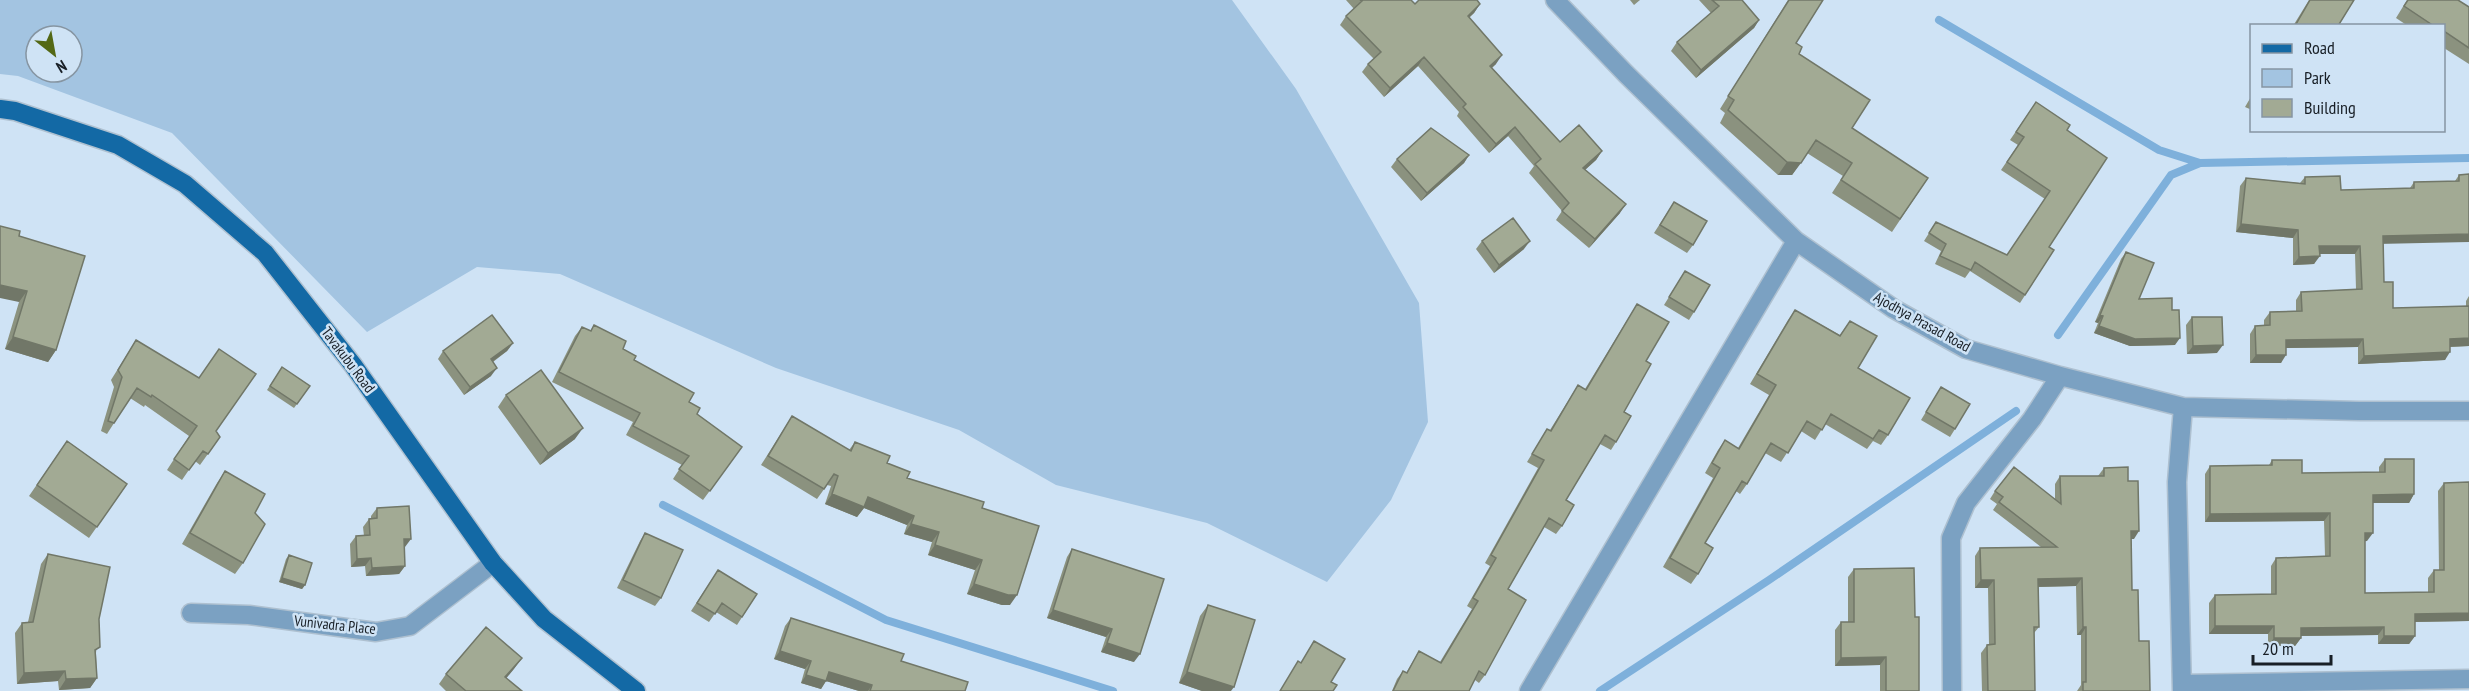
<svg xmlns="http://www.w3.org/2000/svg" width="2469" height="691" font-family="'PT Sans Narrow',sans-serif">
<style>
.green{fill:#a3c4e1;fill-rule:evenodd}
.lines{fill:none;stroke-linecap:round;stroke-linejoin:round}
.stream{stroke:#7eb0db;stroke-width:8}
.minor-casing{stroke:#aec0d0;stroke-width:21}
.major-casing{stroke:#aec0d0;stroke-width:21}
.minor{stroke:#7ba1c2;stroke-width:18}
.major{stroke:#1369a5;stroke-width:18}
.wall{fill:#8b927f}
.shaded-wall{fill:#717768}
.building{fill:#a2aa94;stroke:#717768;stroke-width:1.5}
.labels{text-anchor:middle;stroke-width:5;stroke-linejoin:round;paint-order:stroke}
.street-label{font-size:15px;fill:#181f26;stroke:#cfe3f5}
</style>
<rect width="100%" height="100%" fill="#cfe3f5"/>
<!-- green -->
<path class="green" d="M 0,0 L 1232,0 L 1296,89 L 1419,303 L 1428,422 L 1391,500 L 1327,582 L 1207,523 L 1056,485 L 959,430 L 776,368 L 560,274 L 477,267 L 367,332 L 172,133 L 18,76 L 0,74 ZM 36,36 L 72,36 L 72,72 L 36,72 Z"/>
<g class="lines">
<!-- stream -->
<path class="stream" d="M 1939,20 L 2159,150 L 2200,163
M 2058,335 L 2171,175 L 2200,163 L 2469,158
M 663,505 L 886,620 L 1113,691
M 1600,691 L 1769,580 L 2016,411"/>
<defs>
<path id="minor" d="M 1555,0 L 1626,74 L 1796,241 L 1894,309 L 1966,349 L 2060,376 L 2183,407 L 2359,411 L 2469,411
M 191,613 L 249,615 L 376,632 L 410,626 L 493,563
M 2182,684 L 2469,679
M 1529,691 L 1796,241
M 1952,691 L 1951,538 L 1966,503 L 2032,419 L 2060,376
M 2182,691 L 2177,482 L 2183,407"/>
<path id="major" d="M 0,109 L 15,111 L 118,145 L 185,184 L 265,253 L 353,365 L 493,563 L 544,619 L 636,691"/>
</defs>
<!-- minor casing -->
<use href="#minor" class="minor-casing"/>
<!-- major casing -->
<use href="#major" class="major-casing"/>
<!-- minor -->
<use href="#minor" class="minor"/>
<!-- major -->
<use href="#major" class="major"/>
</g>
<!-- wall -->
<path class="wall" d="M 1346,0 L 1411,0 L 1415,4 L 1480,4 L 1474,13 L 1469,18 L 1496,64 L 1492,68 L 1560,142 L 1602,151 L 1596,160 L 1585,170 L 1620,213 L 1589,248 L 1556,220 L 1562,211 L 1529,173 L 1534,166 L 1508,136 L 1489,153 L 1457,116 L 1459,112 L 1418,66 L 1384,97 L 1362,72 L 1368,64 L 1374,59 L 1340,25 L 1346,16 L 1354,9 Z
M 1630,0 L 1640,0 L 1634,5 Z
M 1699,0 L 1742,0 L 1759,20 L 1754,28 L 1696,78 L 1671,51 L 1677,42 L 1711,13 Z
M 1788,0 L 1823,0 L 1796,43 L 1799,54 L 1852,128 L 1928,178 L 1892,232 L 1832,193 L 1843,176 L 1807,153 L 1792,175 L 1778,175 L 1720,123 L 1725,113 L 1720,109 Z
M 2309,0 L 2354,0 L 2338,26 L 2293,26 Z
M 2407,0 L 2458,0 L 2469,7 L 2469,64 L 2444,48 L 2444,26 L 2408,26 L 2396,18 Z
M 2252,95 L 2252,110 L 2245,107 Z
M 2036,102 L 2067,130 L 2049,247 L 2054,250 L 2020,303 L 1970,271 L 1965,278 L 1935,264 L 1941,251 L 1924,241 L 1936,222 L 2007,255 L 2045,199 L 2001,170 L 2018,145 L 2010,140 Z
M 1469,155 L 1464,163 L 1421,201 L 1391,167 L 1397,159 Z
M 2469,174 L 2383,244 L 2384,282 L 2393,308 L 2466,306 L 2466,301 L 2469,296 L 2469,346 L 2450,347 L 2445,360 L 2358,364 L 2358,347 L 2286,348 L 2281,363 L 2250,363 L 2250,334 L 2255,326 L 2264,326 L 2264,320 L 2270,312 L 2296,311 L 2296,300 L 2301,292 L 2356,289 L 2355,254 L 2319,254 L 2314,264 L 2293,265 L 2293,238 L 2236,232 L 2240,186 L 2246,178 L 2300,183 L 2305,177 L 2341,190 L 2410,188 L 2414,182 L 2455,181 L 2459,175 Z
M 1674,202 L 1693,245 L 1687,253 L 1654,233 Z
M 19,236 L 56,350 L 48,362 L 5,349 L 19,302 Z
M 1482,241 L 1524,249 L 1494,273 L 1476,249 Z
M 2126,252 L 2139,299 L 2172,310 L 2175,345 L 2130,346 L 2094,333 L 2098,323 L 2095,322 L 2121,259 Z
M 1685,271 L 1694,312 L 1689,320 L 1664,305 Z
M 1637,304 L 1646,361 L 1624,412 L 1616,442 L 1611,450 L 1600,444 L 1566,500 L 1562,526 L 1556,534 L 1544,527 L 1508,589 L 1485,675 L 1479,683 L 1475,680 L 1469,691 L 1392,691 L 1397,679 L 1403,671 L 1406,673 L 1419,651 L 1440,662 L 1472,609 L 1467,606 L 1490,566 L 1485,563 L 1538,468 L 1527,462 L 1547,429 L 1550,430 L 1578,385 L 1585,389 Z
M 1795,310 L 1840,335 L 1850,321 L 1858,368 L 1888,435 L 1881,445 L 1873,441 L 1867,449 L 1825,424 L 1815,440 L 1801,431 L 1781,462 L 1765,453 L 1747,484 L 1740,494 L 1736,491 L 1705,543 L 1698,574 L 1691,584 L 1663,567 L 1713,478 L 1705,473 L 1718,450 L 1725,440 L 1738,448 L 1769,395 L 1750,384 L 1788,320 Z
M 2192,317 L 2217,353 L 2187,354 L 2186,325 Z
M 594,325 L 634,360 L 689,402 L 697,414 L 742,447 L 703,500 L 673,479 L 682,465 L 626,435 L 633,422 L 552,382 L 575,336 L 582,327 L 590,331 Z
M 136,340 L 220,437 L 200,465 L 195,461 L 182,480 L 167,470 L 189,436 L 145,405 L 144,407 L 130,398 L 107,434 L 101,431 L 114,387 L 111,380 Z
M 513,343 L 507,351 L 493,362 L 491,376 L 464,395 L 438,359 L 443,351 Z
M 282,367 L 310,386 L 294,408 L 267,390 Z
M 1941,387 L 1955,429 L 1950,437 L 1921,420 Z
M 506,395 L 575,439 L 540,465 L 498,407 Z
M 792,416 L 849,450 L 855,442 L 907,478 L 982,508 L 1010,605 L 1002,605 L 967,594 L 975,570 L 928,555 L 932,542 L 904,534 L 907,525 L 864,508 L 857,517 L 825,504 L 831,486 L 827,485 L 817,499 L 761,465 Z
M 67,441 L 127,484 L 89,538 L 29,496 Z
M 2385,459 L 2414,494 L 2409,503 L 2373,503 L 2367,541 L 2365,541 L 2365,593 L 2428,593 L 2428,578 L 2434,570 L 2439,570 L 2438,491 L 2444,483 L 2469,621 L 2415,622 L 2415,636 L 2409,644 L 2378,644 L 2378,635 L 2301,636 L 2301,638 L 2295,646 L 2268,646 L 2268,634 L 2209,634 L 2209,603 L 2215,595 L 2271,594 L 2271,566 L 2276,558 L 2325,556 L 2324,521 L 2205,522 L 2205,474 L 2210,466 L 2269,465 L 2272,460 L 2302,473 L 2379,472 L 2379,467 Z
M 2104,468 L 2128,481 L 2134,539 L 2131,539 L 2132,590 L 2139,641 L 2150,691 L 2077,691 L 2081,685 L 2081,635 L 2077,635 L 2076,586 L 2038,587 L 2039,627 L 2034,633 L 2035,691 L 1982,691 L 1981,653 L 1987,645 L 1989,645 L 1988,588 L 1975,588 L 1975,556 L 1980,548 L 2041,547 L 1993,510 L 1997,504 L 1990,499 L 1995,491 L 2055,499 L 2055,484 L 2060,476 L 2098,476 Z
M 225,471 L 255,513 L 243,563 L 235,574 L 182,544 L 217,483 Z
M 377,508 L 405,547 L 404,547 L 405,566 L 399,574 L 366,576 L 365,566 L 351,567 L 350,544 L 356,536 L 364,536 L 363,527 L 369,519 L 371,518 L 371,516 Z
M 645,533 L 661,598 L 655,606 L 617,588 L 640,541 Z
M 1072,549 L 1134,662 L 1101,652 L 1106,637 L 1047,618 L 1067,557 Z
M 48,554 L 99,619 L 96,653 L 97,678 L 90,688 L 59,690 L 58,681 L 17,684 L 15,633 L 22,623 L 28,622 L 41,564 Z
M 289,555 L 305,585 L 302,589 L 279,582 L 286,559 Z
M 1854,569 L 1915,617 L 1919,691 L 1880,691 L 1880,665 L 1835,666 L 1835,630 L 1841,622 L 1848,622 L 1848,577 Z
M 718,570 L 757,594 L 737,625 L 716,612 L 709,622 L 691,611 Z
M 1208,605 L 1231,691 L 1202,691 L 1179,683 L 1200,616 Z
M 791,618 L 901,661 L 965,691 L 859,691 L 826,681 L 821,689 L 801,683 L 805,669 L 774,659 L 785,626 Z
M 522,658 L 506,678 L 522,691 L 446,691 L 439,684 L 446,674 Z"/>
<!-- shaded-wall -->
<path class="shaded-wall" d="M 1480,4 L 1474,13 L 1461,24 L 1468,16 Z
M 1759,20 L 1754,28 L 1696,78 L 1701,70 Z
M 1502,55 L 1496,64 L 1484,74 L 1490,66 Z
M 1424,57 L 1418,66 L 1384,97 L 1390,88 Z
M 1515,127 L 1508,136 L 1489,153 L 1496,144 Z
M 1602,151 L 1596,160 L 1577,177 L 1583,168 Z
M 1469,155 L 1464,163 L 1421,201 L 1427,193 Z
M 1787,162 L 1801,163 L 1792,175 L 1778,175 Z
M 1626,204 L 1620,213 L 1589,248 L 1595,239 Z
M 2241,224 L 2298,230 L 2293,238 L 2236,232 Z
M 2469,234 L 2469,242 L 2377,244 L 2383,236 Z
M 1530,241 L 1524,249 L 1494,273 L 1499,265 Z
M 2319,246 L 2360,246 L 2355,254 L 2314,254 Z
M 2320,256 L 2314,264 L 2293,265 L 2299,257 Z
M 0,285 L 27,291 L 19,302 L 0,298 Z
M 2100,315 L 2103,316 L 2098,323 L 2095,322 Z
M 2099,326 L 2180,338 L 2175,345 L 2130,346 L 2094,333 Z
M 13,337 L 56,350 L 48,362 L 5,349 Z
M 2469,338 L 2469,346 L 2445,347 L 2450,339 Z
M 2363,339 L 2358,347 L 2281,348 L 2286,340 Z
M 513,343 L 507,351 L 485,367 L 491,359 Z
M 2223,345 L 2217,353 L 2187,354 L 2193,346 Z
M 2450,352 L 2445,360 L 2358,364 L 2364,356 Z
M 2256,355 L 2286,355 L 2281,363 L 2250,363 Z
M 497,368 L 491,376 L 464,395 L 470,387 Z
M 583,428 L 575,439 L 540,465 L 548,453 Z
M 832,494 L 868,497 L 914,516 L 907,525 L 864,508 L 857,517 L 825,504 Z
M 2414,494 L 2409,503 L 2367,503 L 2373,495 Z
M 2330,513 L 2324,521 L 2205,522 L 2210,514 Z
M 911,524 L 939,532 L 932,542 L 904,534 Z
M 2131,531 L 2139,531 L 2134,539 L 2125,539 Z
M 2365,533 L 2373,533 L 2367,541 L 2359,542 Z
M 404,539 L 411,539 L 405,547 L 398,547 Z
M 935,545 L 982,560 L 975,570 L 928,555 Z
M 371,558 L 365,566 L 351,567 L 357,559 Z
M 405,566 L 399,574 L 366,576 L 372,568 Z
M 282,578 L 305,585 L 302,589 L 279,582 Z
M 2082,578 L 2076,586 L 2032,587 L 2038,579 Z
M 1981,580 L 1994,580 L 1988,588 L 1975,588 Z
M 974,584 L 1017,595 L 1010,605 L 1002,605 L 967,594 Z
M 1053,610 L 1112,629 L 1106,637 L 1047,618 Z
M 2469,613 L 2469,621 L 2409,622 L 2415,614 Z
M 2215,626 L 2274,626 L 2268,634 L 2209,634 Z
M 2083,627 L 2086,627 L 2081,635 L 2077,635 Z
M 2384,627 L 2378,635 L 2295,636 L 2301,628 Z
M 2384,636 L 2415,636 L 2409,644 L 2378,644 Z
M 2274,638 L 2301,638 L 2295,646 L 2268,646 Z
M 1107,643 L 1140,654 L 1134,662 L 1101,652 Z
M 780,651 L 811,661 L 805,669 L 774,659 Z
M 1886,657 L 1880,665 L 1835,666 L 1841,658 Z
M 522,658 L 514,669 L 498,688 L 505,677 Z
M 65,671 L 58,681 L 17,684 L 24,673 Z
M 829,672 L 872,685 L 868,691 L 859,691 L 826,681 L 821,689 L 801,683 L 806,675 Z
M 1187,672 L 1234,687 L 1231,691 L 1202,691 L 1179,683 Z
M 97,678 L 90,688 L 59,690 L 66,679 Z"/>
<!-- building -->
<path class="building" d="M 1360,0 L 1411,0 L 1415,4 L 1419,0 L 1477,0 L 1480,4 L 1468,16 L 1502,55 L 1490,66 L 1560,142 L 1579,125 L 1602,151 L 1583,168 L 1626,204 L 1595,239 L 1562,211 L 1569,203 L 1535,164 L 1541,159 L 1515,127 L 1496,144 L 1463,107 L 1466,104 L 1424,57 L 1390,88 L 1368,64 L 1381,52 L 1346,16 L 1362,1 Z
M 1712,0 L 1742,0 L 1759,20 L 1701,70 L 1677,42 L 1719,6 Z
M 1789,0 L 1823,0 L 1796,43 L 1802,47 L 1799,54 L 1870,100 L 1852,128 L 1928,178 L 1900,219 L 1841,180 L 1852,163 L 1816,140 L 1801,163 L 1787,162 L 1728,110 L 1734,100 L 1728,96 Z
M 2310,0 L 2354,0 L 2338,26 L 2295,26 Z
M 2408,0 L 2458,0 L 2469,7 L 2469,48 L 2444,31 L 2444,26 L 2434,26 L 2404,6 Z
M 2036,102 L 2070,125 L 2067,130 L 2107,158 L 2049,247 L 2054,250 L 2025,295 L 1975,262 L 1971,270 L 1940,256 L 1946,244 L 1929,233 L 1936,222 L 2007,255 L 2050,191 L 2007,162 L 2024,137 L 2016,132 Z
M 1431,128 L 1469,155 L 1427,193 L 1397,159 Z
M 2469,174 L 2469,234 L 2383,236 L 2384,282 L 2393,282 L 2393,308 L 2469,306 L 2469,338 L 2450,339 L 2450,352 L 2364,356 L 2363,339 L 2286,340 L 2286,355 L 2256,355 L 2255,326 L 2270,325 L 2270,312 L 2302,311 L 2301,292 L 2362,289 L 2360,246 L 2319,246 L 2320,256 L 2299,257 L 2298,230 L 2241,224 L 2246,178 L 2305,184 L 2305,177 L 2340,176 L 2341,190 L 2414,188 L 2414,182 L 2459,181 L 2459,175 Z
M 1674,202 L 1707,221 L 1693,245 L 1660,225 Z
M 1513,218 L 1530,241 L 1499,265 L 1482,241 Z
M 0,226 L 20,231 L 19,236 L 85,256 L 56,350 L 13,337 L 27,291 L 0,285 Z
M 2126,252 L 2154,263 L 2139,299 L 2172,298 L 2172,310 L 2179,310 L 2180,338 L 2135,339 L 2099,326 L 2103,316 L 2100,315 Z
M 1685,271 L 1710,285 L 1694,312 L 1669,297 Z
M 1637,304 L 1669,322 L 1646,361 L 1651,364 L 1624,412 L 1631,416 L 1616,442 L 1605,435 L 1566,500 L 1574,505 L 1562,526 L 1549,518 L 1508,589 L 1526,600 L 1485,675 L 1479,671 L 1469,691 L 1393,691 L 1403,671 L 1407,673 L 1419,651 L 1441,663 L 1478,601 L 1473,598 L 1496,558 L 1491,555 L 1544,460 L 1532,454 L 1547,429 L 1551,431 L 1578,385 L 1586,390 Z
M 1795,310 L 1840,336 L 1850,321 L 1877,336 L 1858,368 L 1910,398 L 1888,435 L 1879,430 L 1873,439 L 1831,414 L 1822,430 L 1807,421 L 1788,453 L 1771,443 L 1747,484 L 1742,481 L 1705,543 L 1713,548 L 1698,574 L 1670,558 L 1720,468 L 1712,463 L 1725,440 L 1739,449 L 1776,385 L 1757,374 Z
M 492,315 L 513,343 L 491,359 L 497,368 L 470,387 L 443,351 Z
M 2192,317 L 2222,317 L 2223,345 L 2193,346 Z
M 594,325 L 626,341 L 623,349 L 636,356 L 634,360 L 694,393 L 689,402 L 700,408 L 697,414 L 742,447 L 710,491 L 679,469 L 689,456 L 633,426 L 640,413 L 559,372 L 582,327 L 591,331 Z
M 136,340 L 199,378 L 219,349 L 256,374 L 216,431 L 220,437 L 208,454 L 203,451 L 189,470 L 174,459 L 197,426 L 152,395 L 151,397 L 137,388 L 114,423 L 108,421 L 122,377 L 118,370 Z
M 282,367 L 310,386 L 297,404 L 270,386 Z
M 541,370 L 583,428 L 548,453 L 506,395 Z
M 1941,387 L 1970,404 L 1955,429 L 1926,412 Z
M 792,416 L 851,451 L 855,442 L 890,456 L 887,463 L 910,472 L 907,478 L 984,502 L 982,508 L 1039,526 L 1017,595 L 1008,595 L 974,584 L 982,560 L 935,545 L 939,532 L 911,524 L 914,516 L 868,497 L 864,507 L 832,494 L 838,476 L 834,474 L 824,489 L 768,456 Z
M 67,441 L 127,484 L 97,527 L 37,485 Z
M 2385,459 L 2414,459 L 2414,494 L 2373,495 L 2373,533 L 2365,533 L 2365,593 L 2434,592 L 2434,570 L 2444,570 L 2444,483 L 2469,482 L 2469,613 L 2415,614 L 2415,636 L 2384,636 L 2384,627 L 2301,628 L 2301,638 L 2274,638 L 2274,626 L 2215,626 L 2215,595 L 2276,594 L 2276,558 L 2330,556 L 2330,513 L 2210,514 L 2210,466 L 2272,465 L 2272,460 L 2302,460 L 2302,473 L 2385,472 Z
M 2014,467 L 2061,504 L 2060,476 L 2104,476 L 2104,468 L 2128,467 L 2128,481 L 2138,481 L 2139,531 L 2131,531 L 2132,590 L 2138,590 L 2139,641 L 2149,641 L 2150,691 L 2083,691 L 2083,682 L 2086,682 L 2086,627 L 2083,627 L 2082,578 L 2038,579 L 2039,627 L 2034,627 L 2035,691 L 1988,691 L 1987,645 L 1995,644 L 1994,580 L 1981,580 L 1980,548 L 2057,547 L 1999,502 L 2003,497 L 1995,491 Z
M 225,471 L 265,494 L 255,513 L 265,524 L 243,563 L 190,533 Z
M 409,506 L 411,539 L 404,539 L 405,566 L 372,568 L 371,558 L 357,559 L 356,536 L 370,535 L 369,519 L 377,518 L 377,508 Z
M 645,533 L 683,550 L 661,598 L 623,580 Z
M 1072,549 L 1164,579 L 1140,654 L 1107,643 L 1112,629 L 1053,610 Z
M 48,554 L 110,567 L 99,619 L 100,647 L 95,650 L 97,678 L 66,679 L 65,671 L 24,673 L 22,623 L 33,622 Z
M 289,555 L 312,563 L 305,585 L 282,578 Z
M 1914,568 L 1915,617 L 1919,617 L 1919,691 L 1886,691 L 1886,657 L 1841,658 L 1841,622 L 1854,622 L 1854,569 Z
M 718,570 L 757,594 L 742,617 L 722,603 L 715,614 L 697,603 Z
M 1208,605 L 1255,620 L 1234,687 L 1187,672 Z
M 791,618 L 904,654 L 901,661 L 968,682 L 965,691 L 870,691 L 872,685 L 829,672 L 826,681 L 806,675 L 811,661 L 780,651 Z
M 486,627 L 522,658 L 505,677 L 522,691 L 466,691 L 446,674 Z
M 1314,641 L 1345,659 L 1331,682 L 1337,685 L 1333,691 L 1280,691 L 1298,661 L 1301,663 Z"/>
<g class="labels">
<!-- street labels -->
<g class="street-label">
<text transform="translate(1922 322) rotate(29)" y="5">Ajodhya Prasad Road</text>
<text transform="translate(348 360) rotate(53)" y="5">Tavakubu Road</text>
<text transform="translate(335 625) rotate(6)" y="5">Vunivadra Place</text>
</g>
</g>
<!-- legend -->
<rect x="2250" y="24" width="195" height="108" fill="#cfe3f5" stroke="#8695a2" stroke-width="1.5"/>
<rect x="2262" y="44" width="30" height="9" fill="#1369a5" stroke="#8695a2" stroke-width="1.5"/>
<text x="2304" y="54" font-size="18" fill="#181f26">Road</text>
<rect x="2262" y="69" width="30" height="18" fill="#a3c4e1" stroke="#8695a2" stroke-width="1.5"/>
<text x="2304" y="84" font-size="18" fill="#181f26">Park</text>
<rect x="2262" y="99" width="30" height="18" fill="#a2aa94" stroke="#8695a2" stroke-width="1.5"/>
<text x="2304" y="114" font-size="18" fill="#181f26">Building</text>
<!-- north arrow -->
<g transform="translate(54 54) rotate(149)"><circle r="28" fill="#cfe3f5" stroke="#8695a2" stroke-width="1.5"/>
<path d="M0-4.5L10 22L0 15L-10 22Z" fill="#536815"/>
<text y="-9" font-size="16" font-weight="bold" text-anchor="middle" fill="#181f26">N</text>
</g>
<!-- scale -->
<path d="M2253 655v9h78v-9" fill="none" stroke="#181f26" stroke-width="3"/>
<text x="2262" y="655" font-size="18" fill="#181f26" stroke="#cfe3f5" stroke-width="4.5" paint-order="stroke">20 m</text>
</svg>
